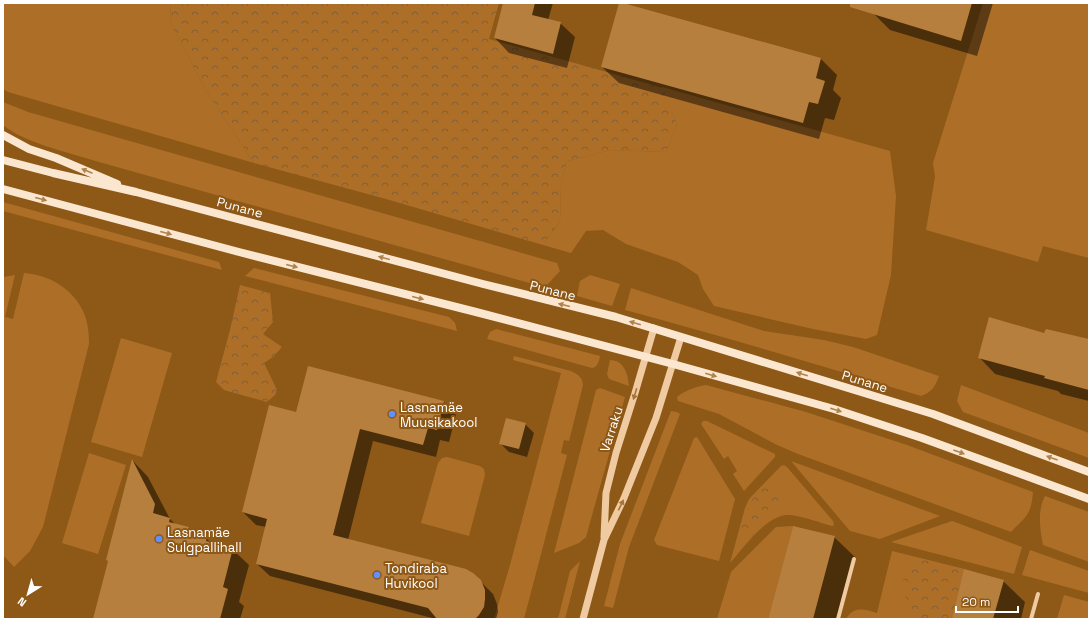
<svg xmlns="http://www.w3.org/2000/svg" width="1092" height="622" font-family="'Space Grotesk',sans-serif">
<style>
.green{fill:#ad6f28}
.forest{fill:url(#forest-crowns)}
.shadow{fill:#0007}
.building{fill:#b77f3e}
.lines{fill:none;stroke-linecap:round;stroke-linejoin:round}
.minor{stroke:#f0cba2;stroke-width:4}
.tertiary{stroke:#f0cba2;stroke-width:7}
.secondary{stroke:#fbe7cf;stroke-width:8}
.oneway{fill:#af834e}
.oneway2{fill:#a67539}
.poi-dot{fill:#6090ff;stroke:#8e5816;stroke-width:1.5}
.labels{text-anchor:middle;stroke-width:4;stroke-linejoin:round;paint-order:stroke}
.street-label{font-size:13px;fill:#fff;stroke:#8e5816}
.poi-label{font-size:13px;fill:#fff;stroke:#8e5816;text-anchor:start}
</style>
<defs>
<pattern id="forest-crowns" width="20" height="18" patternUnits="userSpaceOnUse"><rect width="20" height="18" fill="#ad6f28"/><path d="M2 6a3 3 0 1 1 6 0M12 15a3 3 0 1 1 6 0" fill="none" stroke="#815f38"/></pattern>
</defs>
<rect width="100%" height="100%" fill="#8e5816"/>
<!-- green -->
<path class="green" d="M 3,3 L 171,3 L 170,22 L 207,92 L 254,163 L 8,92 L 3,89 Z
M 983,3 L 1089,3 L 1089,258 L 1043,246 L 1038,262 L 926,230 L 935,177 L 933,163 Z
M 662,87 L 890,151 L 896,196 L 891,275 L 877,335 L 866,339 L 813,329 L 714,306 L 703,289 L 698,275 L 678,262 L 626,244 L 603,230 L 586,231 L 571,253 L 543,245 L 560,221 L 561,181 L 567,161 L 610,150 L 666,152 L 677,125 Z
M 3,102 L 28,112 L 557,263 L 560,271 L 548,284 L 540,286 L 92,160 C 64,151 25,143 3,125 Z
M 3,202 L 219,262 L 222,270 L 3,211 Z
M 254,268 L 449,317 L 455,323 L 457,331 L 245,276 Z
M 24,273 C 49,275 72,288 83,311 C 88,321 89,334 89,344 L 43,527 L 30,551 L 14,567 L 3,555 L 3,277 L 15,275 L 5,317 L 13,319 Z
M 590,275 L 620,284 L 612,306 L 577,296 L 580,281 Z
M 631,288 L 764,331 L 824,340 L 853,347 L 939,376 C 935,387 932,392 921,396 C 823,366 725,337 625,310 Z
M 496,329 L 600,356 C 599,361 598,367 592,368 L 487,339 L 490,332 Z
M 121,338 L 172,353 L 142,457 L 91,442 Z
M 514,356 L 571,371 C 578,375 582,376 583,385 L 569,441 L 564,440 L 561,453 L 567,455 L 524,619 L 494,619 L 510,565 L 561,373 L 513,360 Z
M 610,360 C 624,360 628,374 629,386 L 609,379 L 607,374 Z
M 706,385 L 806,412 L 907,445 L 1033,492 C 1031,516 1026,516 1011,532 L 798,454 L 777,445 L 719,414 L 678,401 L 677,397 C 686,390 695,387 706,385 Z
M 961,385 L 1089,433 L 1089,458 L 963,412 L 957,401 Z
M 600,388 L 625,397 L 586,537 L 579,543 L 554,553 L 596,390 Z
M 671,411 L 677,412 L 680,414 L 629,547 L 613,608 L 604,606 L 620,544 Z
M 703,421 L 707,421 L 775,454 L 775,457 L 744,491 L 733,474 L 737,471 L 728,456 L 724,459 L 701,424 Z
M 697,437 L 735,499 L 719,561 L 657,545 L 654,540 L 694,438 Z
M 89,453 L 126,465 L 98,554 L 62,543 Z
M 447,457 L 480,466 L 484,469 L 485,475 L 469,536 L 421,523 L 438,463 L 442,458 Z
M 791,461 L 940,516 L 880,539 L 850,531 Z
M 784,465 L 787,467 L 833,521 L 834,525 L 832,526 C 822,523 796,514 786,515 C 764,518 744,547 730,563 L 745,508 L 749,499 L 781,466 Z
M 1045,496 L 1089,512 L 1089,562 L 1043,545 C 1040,529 1037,511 1045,496 Z
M 952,521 L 1022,547 L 1014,574 L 891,542 Z
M 793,526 L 768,619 L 717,619 L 731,572 L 776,527 Z
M 1030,550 L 1089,571 L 1089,593 L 1022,575 Z
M 892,551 L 964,569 L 952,619 L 846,619 C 854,606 864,609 877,613 Z
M 580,561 L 565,619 L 558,619 L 570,571 Z
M 1064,595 L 1089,602 L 1089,619 L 1057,619 Z"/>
<!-- forest -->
<path class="forest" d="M 171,3 L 499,3 L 489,39 L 663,88 L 677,125 L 666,152 L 610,150 L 567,161 L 561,181 L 560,221 L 543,245 L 386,199 L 254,163 L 207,92 L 170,22 Z
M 240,285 L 270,293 L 273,322 L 263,334 L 282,347 L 273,357 L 264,363 L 277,390 L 275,395 L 267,402 L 224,390 L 216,382 L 230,330 Z
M 775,484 L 783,507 L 771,516 L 747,541 L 740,542 L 743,518 L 752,500 L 763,487 Z
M 915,557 L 964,569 L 952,619 L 909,619 L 905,595 L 902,569 Z"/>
<!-- shadow -->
<path class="shadow" d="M 504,3 L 553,3 L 548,20 L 560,23 L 575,37 L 567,68 L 509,53 L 495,38 Z
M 620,3 L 821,59 L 837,75 L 833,90 L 841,98 L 834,120 L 825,118 L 819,139 L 619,83 L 602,67 Z
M 877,3 L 993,3 L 977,56 L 890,30 L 874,14 Z
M 1045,334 L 1089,340 L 1089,401 L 1061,394 L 1058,391 L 995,374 L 979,357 Z
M 444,402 L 456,415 L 449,442 L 440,440 L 436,457 L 373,441 L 348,540 L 473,574 L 493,594 L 497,604 L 498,612 L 496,619 L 436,619 L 270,576 L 257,564 L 266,527 L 256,525 L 243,512 L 297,413 Z
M 525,424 L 534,433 L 527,457 L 509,452 L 500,443 Z
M 133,461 L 148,477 L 170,519 L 176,525 L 188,528 L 195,535 L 206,538 L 212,544 L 232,549 L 249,565 L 239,602 L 244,606 L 240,619 L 94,619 Z
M 834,537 L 856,558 L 840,619 L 769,619 Z
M 1003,581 L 1025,602 L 1021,619 L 953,619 Z"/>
<!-- building -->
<path class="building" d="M 503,3 L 535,3 L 532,15 L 561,22 L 553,54 L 494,38 Z
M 619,3 L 623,3 L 821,58 L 816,78 L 825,81 L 818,104 L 809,102 L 803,123 L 601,67 Z
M 850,3 L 972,3 L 961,41 L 850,7 Z
M 989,317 L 1044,333 L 1046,329 L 1089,339 L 1089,390 L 1044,378 L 1045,376 L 978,358 Z
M 308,366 L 444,401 L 437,430 L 428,428 L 423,445 L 360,429 L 333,535 L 466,569 L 473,573 L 481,580 L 485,590 L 485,599 L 484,607 L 479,615 L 475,619 L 437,619 L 428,608 L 256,564 L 267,519 L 242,512 L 269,405 L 296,412 Z
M 506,418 L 526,423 L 519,449 L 499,444 Z
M 132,459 L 155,504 L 153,513 L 170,518 L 169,522 L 189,527 L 187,532 L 207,537 L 206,541 L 233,548 L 223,587 L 228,589 L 220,619 L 93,619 L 108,561 L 106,560 Z
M 793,526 L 835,536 L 813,619 L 768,619 Z
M 964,569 L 1004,580 L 993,619 L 952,619 Z"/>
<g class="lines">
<!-- minor -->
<path class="minor" d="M 838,619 L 854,559
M 1031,619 L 1038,594"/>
<!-- tertiary -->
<path class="tertiary" d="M 604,537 L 606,493 L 616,453 L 635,393 L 654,328
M 583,619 L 604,540 L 624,498 L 656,418 L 681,337"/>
<!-- secondary -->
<path class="secondary" d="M 3,135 L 29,149 L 56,158 L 117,184
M 3,160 L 53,173 L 136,192 L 483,284 L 616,317 L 933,414 L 1089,472
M 3,189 L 239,252 L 476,312 L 673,364 L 834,409 L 922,438 L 1089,499"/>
</g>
<!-- one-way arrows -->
<defs><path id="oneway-solid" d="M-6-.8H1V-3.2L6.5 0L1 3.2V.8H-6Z"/></defs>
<g class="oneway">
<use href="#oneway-solid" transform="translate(87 171) rotate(-157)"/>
<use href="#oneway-solid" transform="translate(41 199) rotate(15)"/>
<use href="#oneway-solid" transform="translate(166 233) rotate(15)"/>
<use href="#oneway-solid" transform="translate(384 258) rotate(-165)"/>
<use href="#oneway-solid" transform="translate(292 266) rotate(14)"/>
<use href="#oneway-solid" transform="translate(418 298) rotate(14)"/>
<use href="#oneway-solid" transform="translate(564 305) rotate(-166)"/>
<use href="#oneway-solid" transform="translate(635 323) rotate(-164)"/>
<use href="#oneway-solid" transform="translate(802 374) rotate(-163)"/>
<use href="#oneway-solid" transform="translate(711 375) rotate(16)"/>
<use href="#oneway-solid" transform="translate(836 410) rotate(17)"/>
<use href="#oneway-solid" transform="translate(959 452) rotate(20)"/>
<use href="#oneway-solid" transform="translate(1052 458) rotate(-160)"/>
</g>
<g class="oneway2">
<use href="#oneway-solid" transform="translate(635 394) rotate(107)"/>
<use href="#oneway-solid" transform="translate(621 505) rotate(-64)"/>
</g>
<!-- markers -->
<g class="poi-dot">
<circle cx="392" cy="414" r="4"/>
<circle cx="159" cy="539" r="4"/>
<circle cx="377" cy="575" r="4"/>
</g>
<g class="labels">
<!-- street labels -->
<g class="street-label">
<text transform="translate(240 207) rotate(15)" y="5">Punane</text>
<text transform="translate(553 290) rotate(14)" y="5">Punane</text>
<text transform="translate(865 381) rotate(17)" y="5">Punane</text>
<text transform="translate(611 429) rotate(-72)" y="5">Varraku</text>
</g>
<!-- poi labels -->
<g class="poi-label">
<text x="400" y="412">Lasnamäe<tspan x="400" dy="15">Muusikakool</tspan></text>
<text x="167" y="537">Lasnamäe<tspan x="167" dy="15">Sulgpallihall</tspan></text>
<text x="385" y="573">Tondiraba<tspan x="385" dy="15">Huvikool</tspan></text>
</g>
</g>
<!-- border -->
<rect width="1092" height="622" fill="none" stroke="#ffffff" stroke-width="8"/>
<!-- north arrow -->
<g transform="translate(28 594) rotate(217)" stroke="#8e5816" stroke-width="3" paint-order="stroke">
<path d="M0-3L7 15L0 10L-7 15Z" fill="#ffffff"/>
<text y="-6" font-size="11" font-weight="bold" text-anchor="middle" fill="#ffffff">N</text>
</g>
<!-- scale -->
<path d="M956 606v6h62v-6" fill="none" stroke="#ffffff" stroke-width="2"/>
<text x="962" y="606" font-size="12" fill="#ffffff" stroke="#8e5816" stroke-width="3" paint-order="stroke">20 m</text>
</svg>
